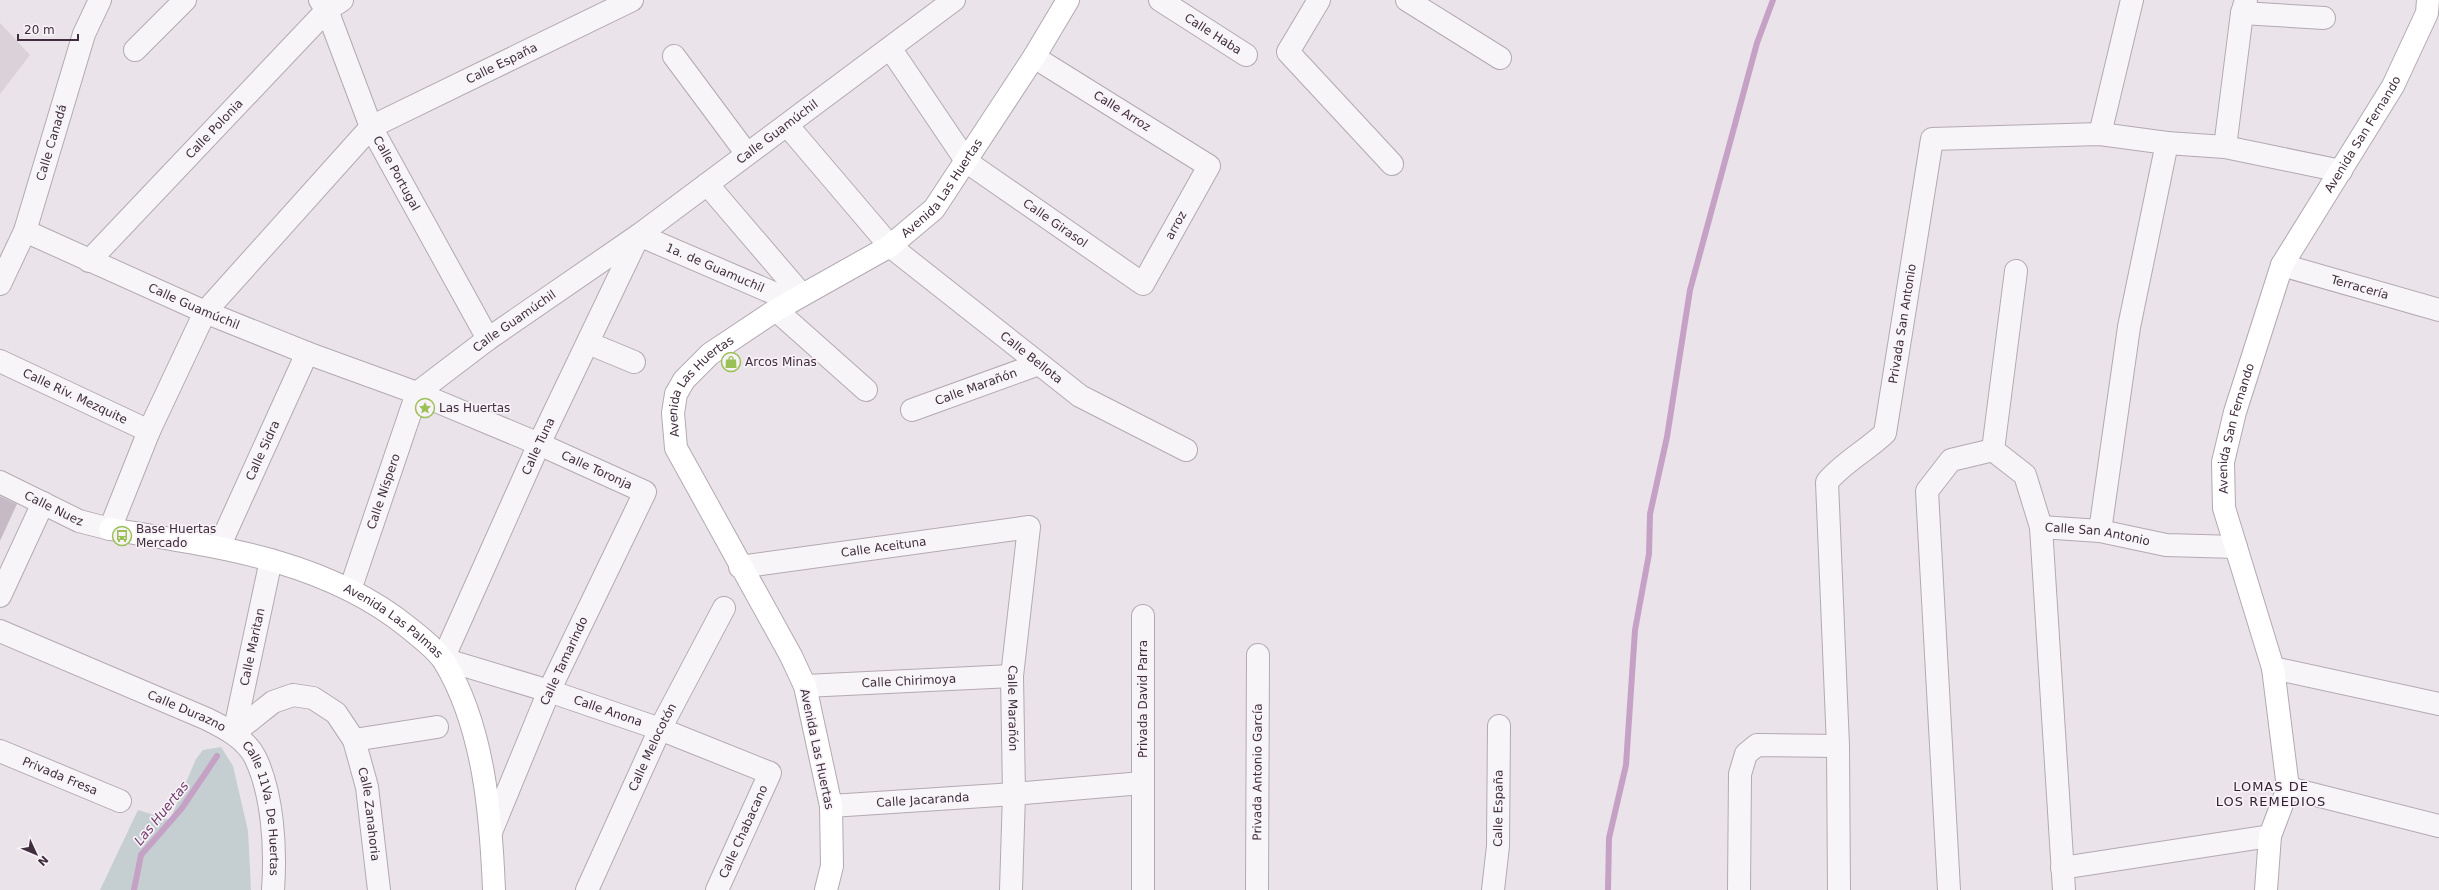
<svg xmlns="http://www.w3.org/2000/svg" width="2439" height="890" font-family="'DejaVu Sans',sans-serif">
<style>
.built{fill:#dbd1d9}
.green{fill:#c5cfd2}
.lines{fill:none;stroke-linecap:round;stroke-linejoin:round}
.stream{stroke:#c5a2c5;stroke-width:6}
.building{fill:#c6bbc4;filter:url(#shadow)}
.street-casing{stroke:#b4a9b2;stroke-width:24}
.secondary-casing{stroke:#b4a9b2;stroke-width:24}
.street{stroke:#f8f5f8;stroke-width:22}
.secondary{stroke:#fff;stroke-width:22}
.labels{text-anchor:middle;stroke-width:3.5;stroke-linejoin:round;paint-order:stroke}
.street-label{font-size:12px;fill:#402d3d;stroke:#f7f2f7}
.poi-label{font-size:12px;fill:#402d3d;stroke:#f7f2f7;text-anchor:start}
.neighbourhood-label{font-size:13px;letter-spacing:1px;fill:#311f2e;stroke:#f7f2f7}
.water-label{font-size:13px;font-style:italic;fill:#703b6c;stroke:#f7f2f7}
</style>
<defs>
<filter id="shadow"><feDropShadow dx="-3.5" dy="3.5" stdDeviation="0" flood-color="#0004"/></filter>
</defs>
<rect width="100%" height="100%" fill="#eae3e9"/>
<!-- built -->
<path class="built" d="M 0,23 L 30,55 L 0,94 Z"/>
<!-- green -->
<path class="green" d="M 221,747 L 233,766 L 248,831 L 251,890 L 100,890 L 138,810 L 170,820 L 196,759 L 203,750 Z"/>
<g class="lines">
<!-- stream -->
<path class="stream" d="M 134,890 L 141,855 L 182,808 L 217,756
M 1608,890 L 1609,838 L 1626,765 L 1635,630 L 1649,554 L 1650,514 L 1667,437 L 1690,290 L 1757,43 L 1773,0"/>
</g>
<!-- building -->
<path class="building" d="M 0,496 L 17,504 L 0,541 Z"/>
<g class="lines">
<defs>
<g id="street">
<path id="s1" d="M 320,0 L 327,10 L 371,127 L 488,339"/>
<path id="s2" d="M 1160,0 L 1246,55"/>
<path d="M 1319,0 L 1288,52 L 1392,164"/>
<path d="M 1407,0 L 1500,58"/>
<path d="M 2242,13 L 2324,18"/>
<path id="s3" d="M 890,48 L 967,162 L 1143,284 L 1209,166 L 1034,57"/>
<path d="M 135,50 L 185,0"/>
<path d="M 674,56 L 747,154"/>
<path id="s4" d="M 787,125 L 890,246 L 1080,396 L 1186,450"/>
<path d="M 2100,134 L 2132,0"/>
<path d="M 2225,147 L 2242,13 L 2246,0"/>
<path d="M 707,184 L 802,295"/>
<path id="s5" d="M 25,231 L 205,312 L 307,353 L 417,393 L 539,444 L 645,492 L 549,691 L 491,832"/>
<path id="s6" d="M 89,261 L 327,10 L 342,0"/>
<path id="s7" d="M 2282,265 L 2439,310"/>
<path id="s8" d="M 0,284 L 25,231 L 84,34 L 100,0"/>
<path d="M 776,310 L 866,390"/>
<path d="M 588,343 L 634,362"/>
<path id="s9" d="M 0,361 L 149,431"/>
<path id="s10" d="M 417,393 L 488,339 L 639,235 L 954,0"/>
<path id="s11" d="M 912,410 L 1039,364"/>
<path d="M 1993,450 L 2016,271"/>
<path id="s12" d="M 0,482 L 79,521 L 110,529 L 149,431 L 205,312 L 371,127 L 632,0"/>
<path id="s13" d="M 2041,527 L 2100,531 L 2166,545 L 2236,547"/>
<path d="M 2100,531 L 2129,327 L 2167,143"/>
<path id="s14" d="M 219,547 L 307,353"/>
<path id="s15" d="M 740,567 L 1029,527 L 1012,676 L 1014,794 L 1011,890"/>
<path id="s16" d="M 350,590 L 417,393"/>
<path d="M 0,596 L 43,503"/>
<path id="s17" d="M 0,631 L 207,719 C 225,728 245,738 255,757 C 273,794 276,849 273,890"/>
<path d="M 2273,668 L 2439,704"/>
<path id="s18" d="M 805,686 L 1012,676"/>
<path id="s19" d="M 234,733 L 273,702 L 293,695 L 313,698 L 336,713 L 354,740 L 367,787 L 379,890"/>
<path id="s20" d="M 234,733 L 271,560"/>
<path d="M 354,740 L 437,727"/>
<path id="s21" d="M 0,751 L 120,801"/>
<path d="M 2288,788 L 2439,826"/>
<path id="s22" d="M 831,806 L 1014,794 L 1142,783"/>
<path d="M 2062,868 L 2270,836"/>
<path id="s23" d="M 587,890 L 660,729 L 724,608"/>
<path id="s24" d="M 717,890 L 770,773 L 660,729 L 549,691 L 443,659 L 539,444 L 639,235 L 792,301"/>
<path d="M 1143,890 L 1143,616"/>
<path id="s25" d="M 1257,890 L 1258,655"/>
<path id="s26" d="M 1493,890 L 1498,846 L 1499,726"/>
<path d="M 1739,890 L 1740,774 L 1746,754 L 1757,745 L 1838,746"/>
<path id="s27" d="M 1839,890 L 1838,746 L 1827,482 C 1844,462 1866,451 1885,433 L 1932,139 L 2100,134 L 2167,143 L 2225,147 L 2341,171"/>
<path d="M 1949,890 L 1927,491 L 1951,460 L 1993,450 L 2025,475 L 2041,527 L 2064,890"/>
</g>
<g id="secondary">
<path id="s28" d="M 110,529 C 214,546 324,559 409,628 C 420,637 436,649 444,661 C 484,727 491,815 494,890"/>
<path id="s29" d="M 826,890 L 832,866 L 831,806 L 805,686 L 791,656 L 676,448 L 673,413 L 676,394 L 684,380 L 710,354 L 776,310 L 890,246 L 934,209 L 1034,57 L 1068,0"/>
<path id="s30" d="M 2266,890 L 2270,836 L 2288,788 L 2273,668 L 2224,508 L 2223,462 L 2235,412 L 2282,265 L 2393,86 L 2427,13 L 2428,0"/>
</g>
</defs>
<!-- street casing -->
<use href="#street" class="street-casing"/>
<!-- secondary casing -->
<use href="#secondary" class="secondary-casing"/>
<!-- street -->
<use href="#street" class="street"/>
<!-- secondary -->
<use href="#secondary" class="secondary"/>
</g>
<!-- icons -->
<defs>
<symbol id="shop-ring" viewBox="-11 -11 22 22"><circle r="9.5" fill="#f7f2f7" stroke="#9bc056" stroke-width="1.5"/><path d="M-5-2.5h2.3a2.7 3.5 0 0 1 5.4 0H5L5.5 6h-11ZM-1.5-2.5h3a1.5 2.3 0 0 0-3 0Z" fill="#9bc056"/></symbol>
<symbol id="sight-ring" viewBox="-11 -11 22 22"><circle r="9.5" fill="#f7f2f7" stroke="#9bc056" stroke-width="1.5"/><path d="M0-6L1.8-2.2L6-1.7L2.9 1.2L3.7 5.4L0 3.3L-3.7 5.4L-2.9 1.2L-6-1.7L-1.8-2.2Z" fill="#9bc056"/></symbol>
<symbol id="bus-ring" viewBox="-11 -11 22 22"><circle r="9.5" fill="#f7f2f7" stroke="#9bc056" stroke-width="1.5"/><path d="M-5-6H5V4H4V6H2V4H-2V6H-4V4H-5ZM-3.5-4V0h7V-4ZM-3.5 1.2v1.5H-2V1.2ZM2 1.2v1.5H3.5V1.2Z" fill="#9bc056"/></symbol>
</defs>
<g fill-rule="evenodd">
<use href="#shop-ring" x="720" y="351" width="22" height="22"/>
<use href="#sight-ring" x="414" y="397" width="22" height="22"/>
<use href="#bus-ring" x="111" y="525" width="22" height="22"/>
</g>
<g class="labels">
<!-- street labels -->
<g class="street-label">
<text dy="4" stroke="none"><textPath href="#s2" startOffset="63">Calle Haba</textPath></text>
<text dy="4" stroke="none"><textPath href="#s12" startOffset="751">Calle España</textPath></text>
<text transform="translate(1122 111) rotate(32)" y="4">Calle Arroz</text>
<text dy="4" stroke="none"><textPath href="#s6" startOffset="182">Calle Polonia</textPath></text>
<text dy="4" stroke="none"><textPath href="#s10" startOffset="445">Calle Guamúchil</textPath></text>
<text dy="4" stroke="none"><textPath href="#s30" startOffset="799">Avenida San Fernando</textPath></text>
<text dy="4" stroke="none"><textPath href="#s8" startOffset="151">Calle Canadá</textPath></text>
<text dy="4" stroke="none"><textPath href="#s1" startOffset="190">Calle Portugal</textPath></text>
<text dy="4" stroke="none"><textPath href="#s29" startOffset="874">Avenida Las Huertas</textPath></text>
<text dy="4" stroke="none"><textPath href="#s3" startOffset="245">Calle Girasol</textPath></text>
<text dy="4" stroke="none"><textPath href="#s3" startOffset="419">arroz</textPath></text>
<text dy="4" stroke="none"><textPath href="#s24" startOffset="1025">1a. de Guamuchil</textPath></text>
<text dy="4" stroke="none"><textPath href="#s7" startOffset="81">Terracería</textPath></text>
<text dy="4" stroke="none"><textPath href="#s5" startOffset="185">Calle Guamúchil</textPath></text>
<text dy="4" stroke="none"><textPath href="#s10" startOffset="121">Calle Guamúchil</textPath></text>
<text dy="4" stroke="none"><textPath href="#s27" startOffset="595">Privada San Antonio</textPath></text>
<text dy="4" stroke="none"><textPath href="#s4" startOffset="339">Calle Bellota</textPath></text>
<text dy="4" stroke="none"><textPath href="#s11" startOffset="68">Calle Marañón</textPath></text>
<text dy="4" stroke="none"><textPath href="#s29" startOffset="551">Avenida Las Huertas</textPath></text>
<text dy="4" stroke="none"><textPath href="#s9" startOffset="83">Calle Riv. Mezquite</textPath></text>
<text dy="4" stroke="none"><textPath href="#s30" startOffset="475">Avenida San Fernando</textPath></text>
<text dy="4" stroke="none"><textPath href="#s24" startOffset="708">Calle Tuna</textPath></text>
<text dy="4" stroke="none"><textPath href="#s14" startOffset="106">Calle Sidra</textPath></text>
<text dy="4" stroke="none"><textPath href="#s5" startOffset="620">Calle Toronja</textPath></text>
<text dy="4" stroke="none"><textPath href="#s16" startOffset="104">Calle Níspero</textPath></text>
<text dy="4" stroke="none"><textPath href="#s12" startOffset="60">Calle Nuez</textPath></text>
<text dy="4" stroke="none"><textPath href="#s13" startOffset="57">Calle San Antonio</textPath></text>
<text dy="4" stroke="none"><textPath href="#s15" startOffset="145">Calle Aceituna</textPath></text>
<text dy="4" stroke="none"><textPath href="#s28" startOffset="302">Avenida Las Palmas</textPath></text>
<text dy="4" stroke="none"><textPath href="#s20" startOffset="88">Calle Maritan</textPath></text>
<text transform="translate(564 661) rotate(-65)" y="4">Calle Tamarindo</text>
<text dy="4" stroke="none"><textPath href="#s18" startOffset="104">Calle Chirimoya</textPath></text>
<text transform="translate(1143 699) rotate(-90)" y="4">Privada David Parra</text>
<text dy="4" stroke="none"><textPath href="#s15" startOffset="474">Calle Marañón</textPath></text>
<text transform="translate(608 711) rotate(19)" y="4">Calle Anona</text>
<text dy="4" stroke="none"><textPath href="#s17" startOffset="203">Calle Durazno</textPath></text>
<text dy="4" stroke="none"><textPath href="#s23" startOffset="157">Calle Melocotón</textPath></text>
<text transform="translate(817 749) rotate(78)" y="4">Avenida Las Huertas</text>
<text dy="4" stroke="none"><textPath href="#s25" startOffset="118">Privada Antonio García</textPath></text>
<text dy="4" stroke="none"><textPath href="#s21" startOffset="65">Privada Fresa</textPath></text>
<text dy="4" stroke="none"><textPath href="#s22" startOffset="92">Calle Jacaranda</textPath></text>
<text dy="4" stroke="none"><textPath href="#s26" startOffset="82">Calle España</textPath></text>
<text dy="4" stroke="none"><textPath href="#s17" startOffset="339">Calle 11Va. De Huertas</textPath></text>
<text dy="4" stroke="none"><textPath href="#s19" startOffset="227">Calle Zanahoria</textPath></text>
<text dy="4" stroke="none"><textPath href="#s24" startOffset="64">Calle Chabacano</textPath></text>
</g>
<!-- poi labels -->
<g class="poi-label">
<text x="745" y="366">Arcos Minas</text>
<text x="439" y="412">Las Huertas</text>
<text x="136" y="533">Base Huertas<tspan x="136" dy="14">Mercado</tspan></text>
</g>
<!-- neighbourhood labels -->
<g class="neighbourhood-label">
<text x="2271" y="791">LOMAS DE<tspan x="2271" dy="15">LOS REMEDIOS</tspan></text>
</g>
<!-- water labels -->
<g class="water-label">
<text transform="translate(161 813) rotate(-51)" y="5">Las Huertas</text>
</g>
</g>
<!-- north arrow -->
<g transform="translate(36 854) rotate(134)" stroke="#f7f2f7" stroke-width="3" paint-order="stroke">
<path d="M0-3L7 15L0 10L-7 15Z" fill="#402d3d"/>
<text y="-6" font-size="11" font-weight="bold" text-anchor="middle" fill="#402d3d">N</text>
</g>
<!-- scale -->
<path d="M18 34v6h60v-6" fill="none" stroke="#402d3d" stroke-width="2"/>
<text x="24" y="34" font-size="12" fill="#402d3d" stroke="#f7f2f7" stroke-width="3" paint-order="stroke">20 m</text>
</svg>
